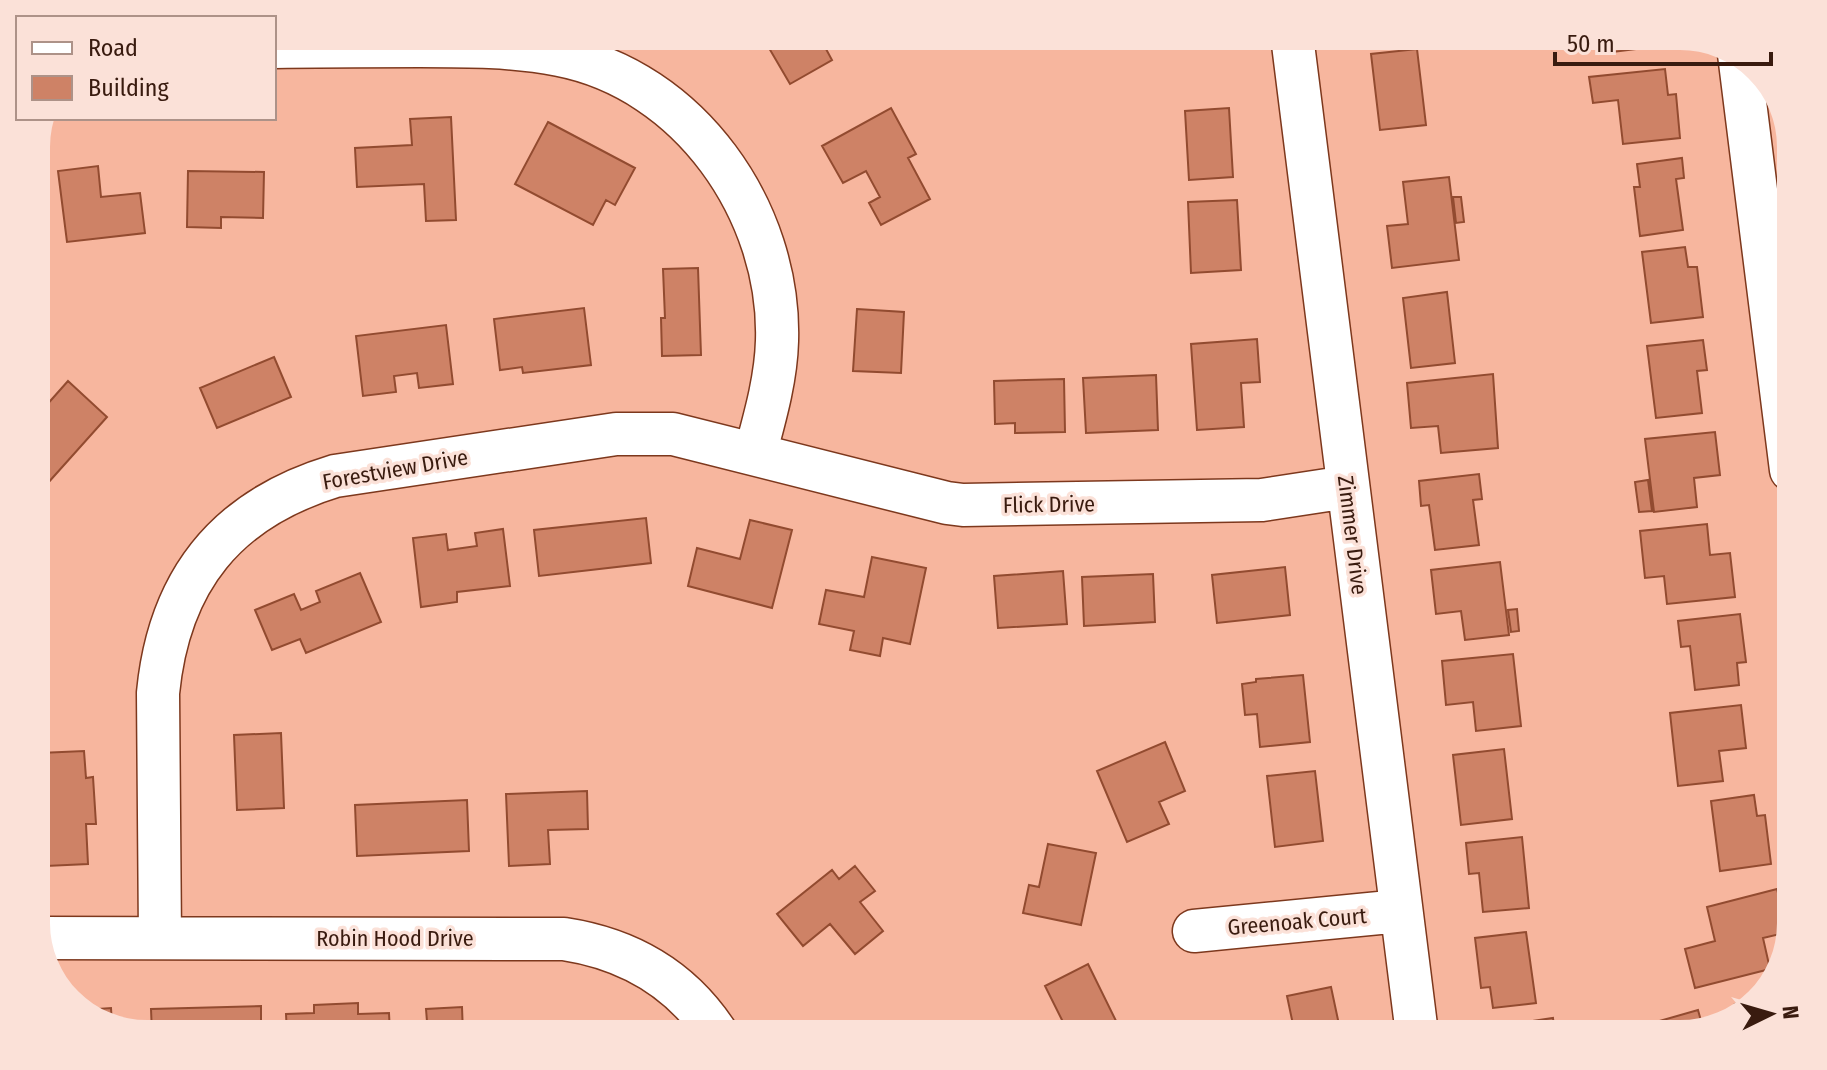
<svg xmlns="http://www.w3.org/2000/svg" width="1827" height="1070" font-family="'Fira Sans Condensed',sans-serif">
<style>
.building{fill:#ce8266;stroke:#924b30;stroke-width:2}
.lines{fill:none;stroke-linecap:round;stroke-linejoin:round}
.minor-casing{stroke:#7d381d;stroke-width:45}
.minor{stroke:#fff;stroke-width:42}
.labels{text-anchor:middle;stroke-width:7;stroke-linejoin:round;paint-order:stroke}
.street-label{font-size:22px;fill:#391b0f;stroke:#fbe1d8}
</style>
<rect width="100%" height="100%" fill="#f7b69e"/>
<!-- building -->
<path class="building" d="M 762,36 L 819,36 L 832,60 L 790,84 Z
M 1611,36 L 1667,36 L 1669,45 L 1613,52 Z
M 1417,49 L 1426,125 L 1380,130 L 1371,54 Z
M 1665,69 L 1668,95 L 1676,94 L 1680,138 L 1623,144 L 1618,100 L 1593,103 L 1589,77 Z
M 891,108 L 916,154 L 908,158 L 930,199 L 881,225 L 869,203 L 880,197 L 866,171 L 843,183 L 822,146 Z
M 1229,108 L 1233,177 L 1189,180 L 1185,111 Z
M 451,117 L 456,220 L 426,221 L 424,184 L 357,187 L 355,148 L 412,145 L 410,119 Z
M 548,122 L 635,168 L 615,205 L 606,200 L 593,225 L 515,184 Z
M 1682,158 L 1684,178 L 1676,179 L 1683,230 L 1640,236 L 1634,187 L 1640,187 L 1637,164 Z
M 98,166 L 101,197 L 140,193 L 145,233 L 67,242 L 58,171 Z
M 188,171 L 264,172 L 263,218 L 221,217 L 221,228 L 187,227 Z
M 1449,177 L 1459,260 L 1392,268 L 1387,226 L 1408,224 L 1403,182 Z
M 1453,197 L 1461,197 L 1464,222 L 1456,223 Z
M 1237,200 L 1241,270 L 1191,273 L 1188,202 Z
M 1685,247 L 1688,267 L 1697,267 L 1703,317 L 1651,323 L 1642,252 Z
M 698,268 L 701,355 L 662,356 L 661,318 L 665,318 L 663,269 Z
M 1447,292 L 1455,363 L 1411,368 L 1403,298 Z
M 584,308 L 591,365 L 523,373 L 522,367 L 500,370 L 494,319 Z
M 857,309 L 904,312 L 901,373 L 853,371 Z
M 446,325 L 453,384 L 419,388 L 417,373 L 394,376 L 396,392 L 363,396 L 356,336 Z
M 1257,339 L 1260,382 L 1241,383 L 1244,427 L 1197,430 L 1191,344 Z
M 1703,340 L 1707,370 L 1697,371 L 1702,413 L 1656,418 L 1647,346 Z
M 274,357 L 291,397 L 217,428 L 200,388 Z
M 1493,374 L 1498,448 L 1441,453 L 1438,426 L 1411,428 L 1407,383 Z
M 1156,375 L 1158,430 L 1086,433 L 1083,378 Z
M 1064,379 L 1065,432 L 1015,433 L 1015,423 L 995,424 L 994,381 Z
M 68,381 L 107,417 L 47,484 L 36,474 L 36,417 Z
M 1715,432 L 1720,475 L 1694,478 L 1697,507 L 1654,512 L 1645,439 Z
M 1479,474 L 1482,499 L 1473,500 L 1479,545 L 1435,550 L 1429,505 L 1421,506 L 1419,481 Z
M 1648,480 L 1652,511 L 1639,512 L 1635,482 Z
M 646,518 L 651,563 L 539,576 L 534,530 Z
M 750,520 L 792,530 L 772,608 L 688,586 L 697,548 L 740,559 Z
M 1707,524 L 1710,555 L 1730,553 L 1735,597 L 1667,604 L 1664,576 L 1645,578 L 1640,531 Z
M 503,529 L 510,586 L 457,592 L 457,602 L 421,607 L 413,538 L 446,534 L 448,550 L 477,546 L 475,533 Z
M 872,557 L 926,568 L 910,644 L 883,638 L 880,656 L 850,650 L 854,631 L 819,624 L 826,590 L 864,597 Z
M 1500,562 L 1509,635 L 1465,640 L 1461,611 L 1436,614 L 1431,570 Z
M 1285,567 L 1290,615 L 1217,623 L 1212,575 Z
M 1063,571 L 1067,624 L 998,628 L 994,576 Z
M 360,573 L 381,622 L 306,653 L 300,639 L 272,650 L 255,610 L 294,594 L 301,610 L 320,602 L 316,591 Z
M 1153,574 L 1155,622 L 1084,626 L 1082,577 Z
M 1517,609 L 1519,631 L 1511,632 L 1508,610 Z
M 1740,614 L 1746,662 L 1737,663 L 1739,685 L 1695,690 L 1690,646 L 1681,647 L 1678,621 Z
M 1513,654 L 1521,726 L 1476,731 L 1473,702 L 1446,705 L 1442,661 Z
M 1303,675 L 1310,742 L 1260,747 L 1257,714 L 1245,715 L 1242,684 L 1256,682 L 1256,679 Z
M 1741,705 L 1746,748 L 1719,751 L 1723,781 L 1678,786 L 1670,713 Z
M 281,733 L 284,808 L 237,810 L 234,735 Z
M 1165,742 L 1185,791 L 1159,802 L 1169,824 L 1127,842 L 1097,771 Z
M 1504,749 L 1512,819 L 1461,825 L 1453,755 Z
M 84,751 L 86,778 L 93,777 L 96,824 L 86,824 L 88,864 L 46,866 L 40,753 Z
M 1315,771 L 1323,841 L 1275,847 L 1267,776 Z
M 587,791 L 588,829 L 548,830 L 550,864 L 509,866 L 506,794 Z
M 1754,795 L 1757,816 L 1765,815 L 1771,864 L 1720,871 L 1711,801 Z
M 467,800 L 469,851 L 357,856 L 355,805 Z
M 1522,837 L 1529,908 L 1483,912 L 1479,873 L 1469,874 L 1466,843 Z
M 1048,844 L 1096,853 L 1081,925 L 1023,913 L 1029,885 L 1039,887 Z
M 855,866 L 875,891 L 860,902 L 883,931 L 855,954 L 830,924 L 803,946 L 777,914 L 832,870 L 839,879 Z
M 1777,889 L 1788,932 L 1763,938 L 1770,969 L 1695,988 L 1685,949 L 1715,941 L 1707,907 Z
M 1526,932 L 1536,1003 L 1493,1008 L 1490,987 L 1481,988 L 1475,938 Z
M 1088,964 L 1119,1027 L 1104,1034 L 1069,1034 L 1045,986 Z
M 1331,987 L 1341,1034 L 1295,1034 L 1287,996 Z
M 1762,993 L 1740,1015 L 1735,1004 Z
M 358,1003 L 358,1014 L 389,1013 L 390,1034 L 287,1034 L 286,1014 L 314,1013 L 314,1005 Z
M 261,1006 L 261,1034 L 152,1034 L 151,1009 Z
M 462,1007 L 463,1034 L 428,1034 L 426,1009 Z
M 111,1008 L 112,1025 L 91,1019 L 82,1010 Z
M 1698,1010 L 1703,1028 L 1680,1034 L 1659,1034 L 1656,1022 Z
M 1553,1018 L 1555,1034 L 1500,1034 L 1499,1026 Z"/>
<g class="lines">
<defs>
<path id="minor" d="M 1292,36 L 1417,1034
M 274,47 C 323,46 371,46 420,46 C 467,46 513,46 559,55 C 689,80 781,211 777,341 C 776,379 765,417 755,454
M 1739,54 L 1791,470
M 1194,931 L 1400,911
M 39,938 L 564,939 C 629,949 681,979 717,1034
M 160,938 L 158,693 C 169,580 226,509 335,476 L 616,434 L 673,434 L 947,503 L 963,505 L 1262,500 L 1347,487"/>
</defs>
<!-- minor casing -->
<use href="#minor" class="minor-casing"/>
<!-- minor -->
<use href="#minor" class="minor"/>
</g>
<g class="labels">
<!-- street labels -->
<g class="street-label">
<text transform="translate(395 469) rotate(-10)" y="8">Forestview Drive</text>
<text transform="translate(1049 504) rotate(-1)" y="8">Flick Drive</text>
<text transform="translate(1353 535) rotate(83)" y="8">Zimmer Drive</text>
<text transform="translate(1297 921) rotate(-5)" y="8">Greenoak Court</text>
<text x="395" y="946">Robin Hood Drive</text>
</g>
</g>
<!-- crop -->
<path d="M0 0H1827V1070H0ZM147 50H1680A97 97 0 0 1 1777 147V923A97 97 0 0 1 1680 1020H147A97 97 0 0 1 50 923V147A97 97 0 0 1 147 50Z" fill="#fbe1d8" fill-rule="evenodd"/>
<!-- legend -->
<rect x="16" y="16" width="260" height="104" fill="#fbe1d8" stroke="#ad9288" stroke-width="2"/>
<rect x="32" y="42" width="40" height="12" fill="#ffffff" stroke="#ad9288" stroke-width="2"/>
<text x="88" y="56" font-size="24" fill="#391b0f">Road</text>
<rect x="32" y="76" width="40" height="24" fill="#ce8266" stroke="#ad9288" stroke-width="2"/>
<text x="88" y="96" font-size="24" fill="#391b0f">Building</text>
<!-- north arrow -->
<g transform="translate(1771 1014) rotate(85)" stroke="#fbe1d8" stroke-width="6" paint-order="stroke">
<path d="M0-6L14 30L0 20L-14 30Z" fill="#391b0f"/>
<text y="-12" font-size="22" font-weight="bold" text-anchor="middle" fill="#391b0f">N</text>
</g>
<!-- scale -->
<path d="M1555 52v12h216v-12" fill="none" stroke="#391b0f" stroke-width="4"/>
<text x="1567" y="52" font-size="24" fill="#391b0f" stroke="#fbe1d8" stroke-width="6" paint-order="stroke">50 m</text>
</svg>
